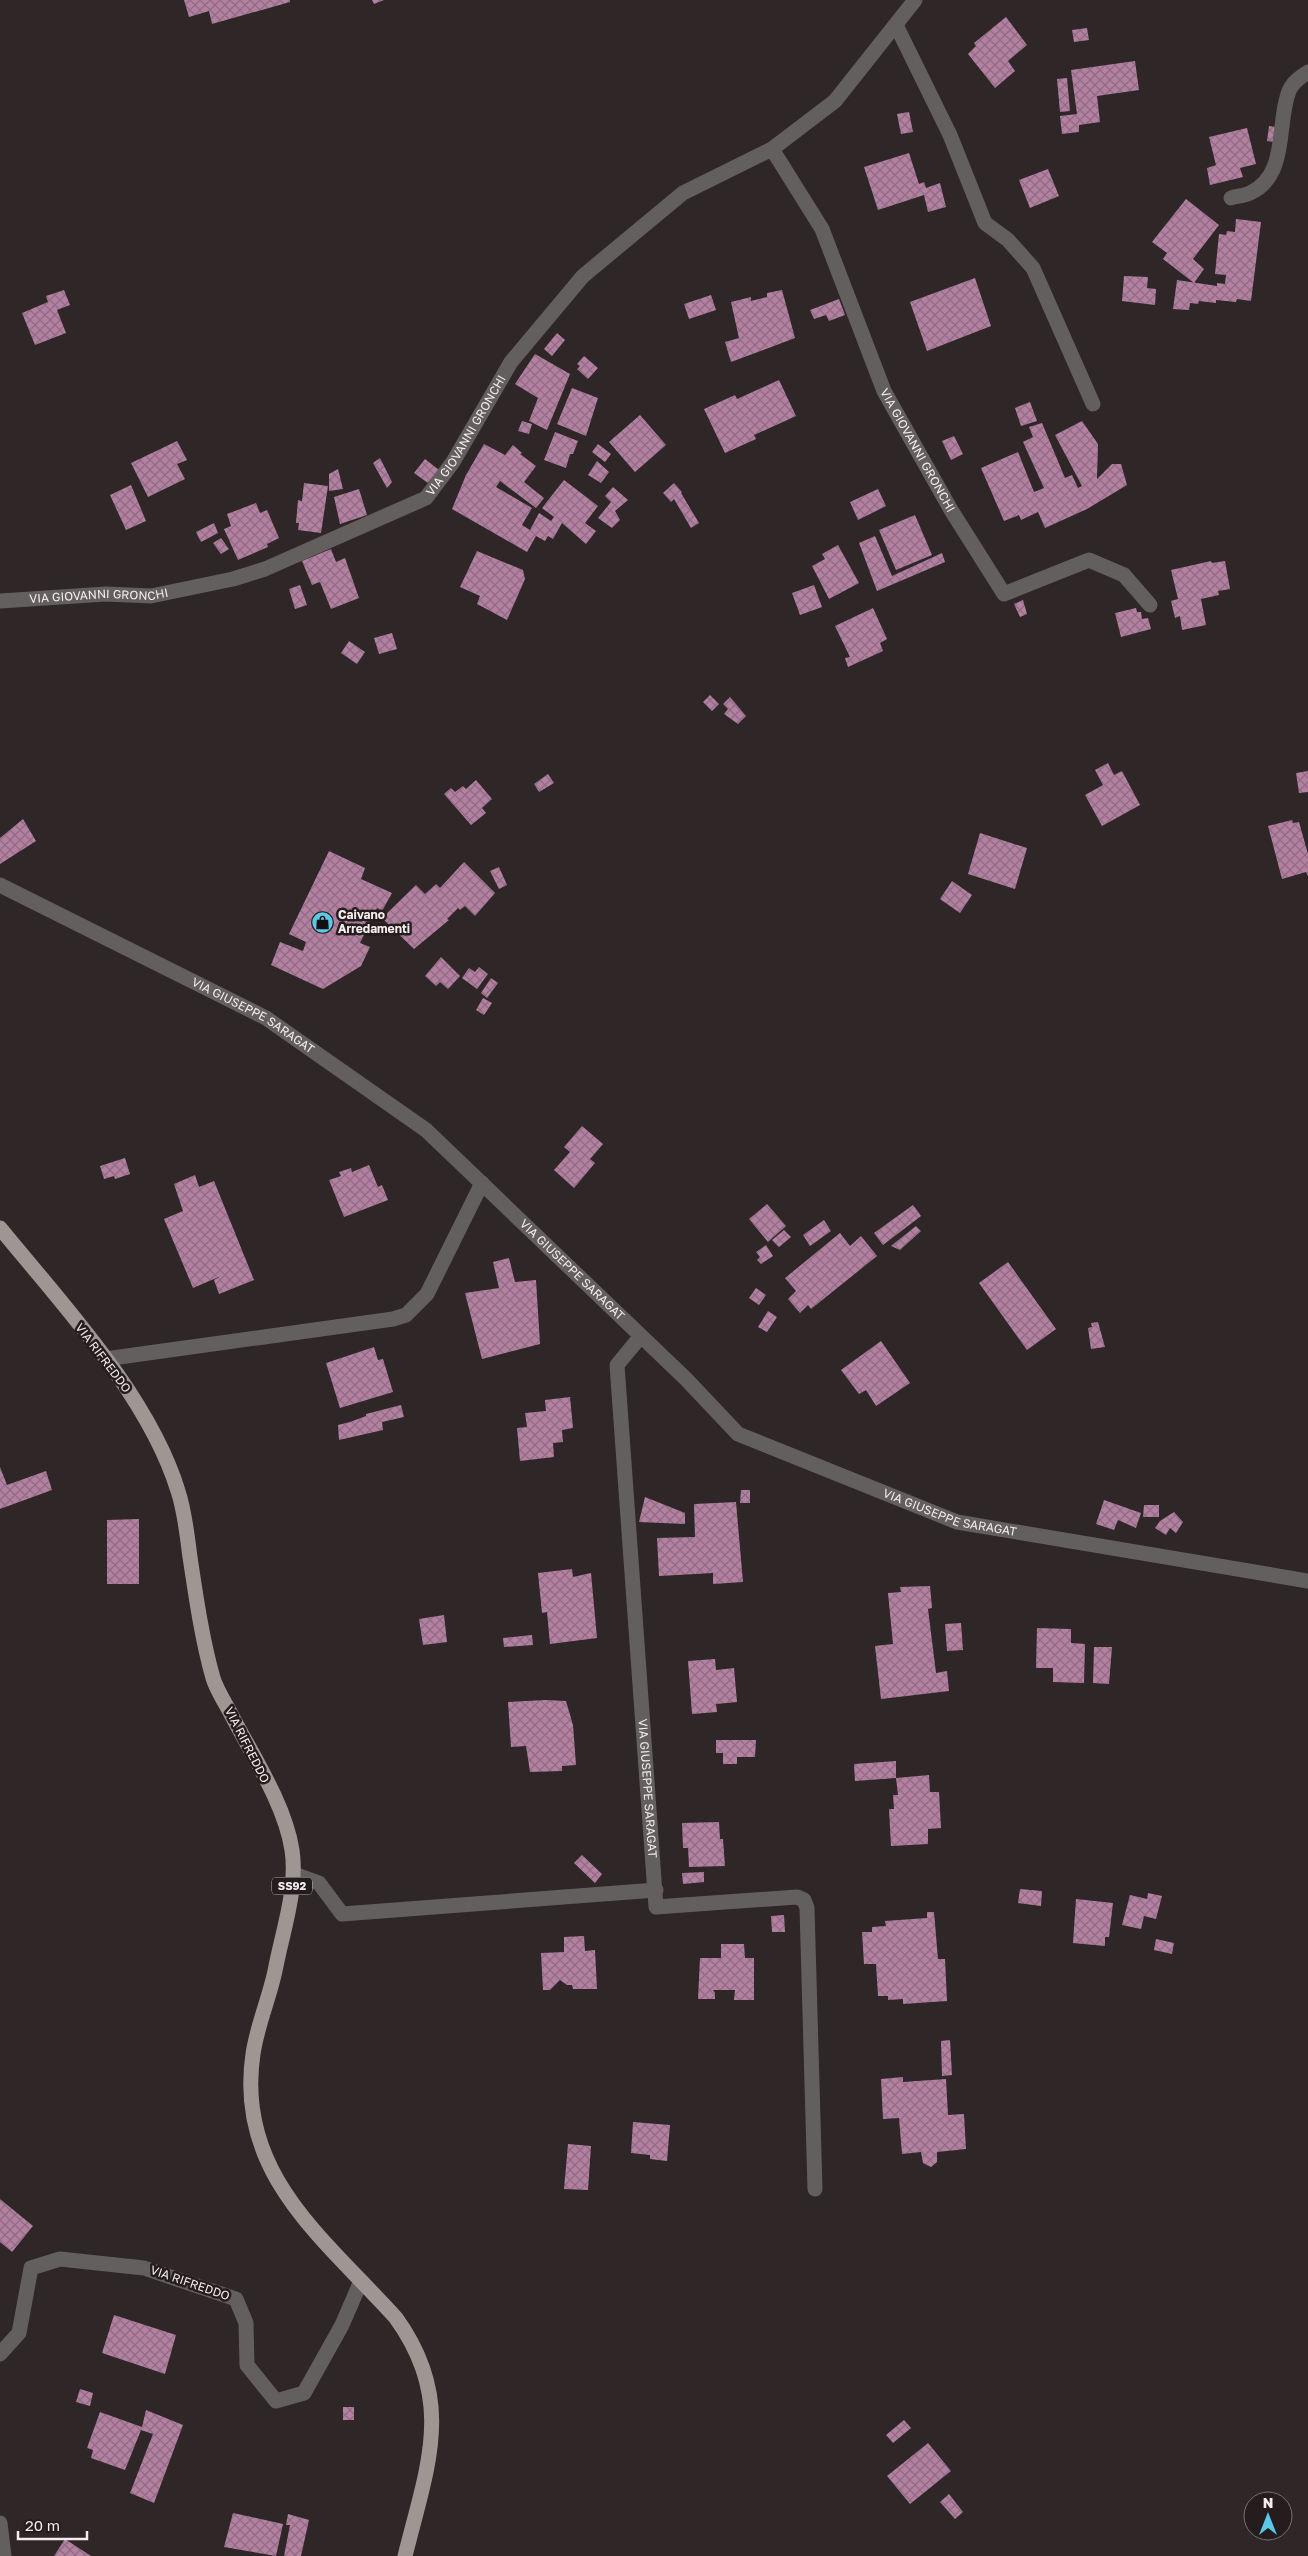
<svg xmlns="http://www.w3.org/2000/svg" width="1308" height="2556" font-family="'Golos Text',sans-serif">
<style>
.building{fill:url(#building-cross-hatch)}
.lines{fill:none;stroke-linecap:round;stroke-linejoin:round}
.minor{stroke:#635f5e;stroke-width:15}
.major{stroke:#9e9693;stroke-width:15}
.labels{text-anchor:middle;stroke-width:5;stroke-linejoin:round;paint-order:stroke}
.shield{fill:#251d1d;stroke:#b5afaf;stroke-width:1}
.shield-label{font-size:11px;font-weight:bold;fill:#f3eded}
.street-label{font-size:12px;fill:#f3eded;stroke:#251d1d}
.poi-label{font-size:12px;font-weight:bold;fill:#f3eded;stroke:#251d1d;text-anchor:start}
</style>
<defs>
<pattern id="building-cross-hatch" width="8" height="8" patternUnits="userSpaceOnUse" patternTransform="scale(1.25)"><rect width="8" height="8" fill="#b480a1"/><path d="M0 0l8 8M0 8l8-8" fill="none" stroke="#8f6c82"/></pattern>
</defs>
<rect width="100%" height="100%" fill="#2e2627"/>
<!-- building -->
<path class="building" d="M 184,0 L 290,0 L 290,2 L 212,24 L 209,11 L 189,17 Z
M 372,0 L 384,0 L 374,4 Z
M 1006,17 L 1027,45 L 1008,61 L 1015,71 L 995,88 L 968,54 L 976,46 L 974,43 Z
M 1087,28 L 1089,40 L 1074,42 L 1072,30 Z
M 1135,61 L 1139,90 L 1097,96 L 1100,122 L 1079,125 L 1079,132 L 1062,134 L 1060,116 L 1077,114 L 1071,70 Z
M 1067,78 L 1070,111 L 1060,112 L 1057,79 Z
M 909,112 L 913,132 L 901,134 L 897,114 Z
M 1269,126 L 1277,127 L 1275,142 L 1267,141 Z
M 1247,128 L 1256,164 L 1240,168 L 1243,177 L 1210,185 L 1207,168 L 1216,165 L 1209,137 Z
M 909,153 L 919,184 L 924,182 L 926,188 L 940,183 L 946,207 L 928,212 L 924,195 L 878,210 L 864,167 Z
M 1048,169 L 1059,196 L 1030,208 L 1019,180 Z
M 1186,199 L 1219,225 L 1193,259 L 1204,269 L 1194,283 L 1163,259 L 1167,253 L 1152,242 Z
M 1236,219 L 1261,222 L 1251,301 L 1237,299 L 1236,302 L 1216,300 L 1216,303 L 1199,301 L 1198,304 L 1190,303 L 1189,310 L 1173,309 L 1177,280 L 1217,286 L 1217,283 L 1225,284 L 1226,275 L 1215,274 L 1219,234 L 1226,235 L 1227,231 L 1235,232 Z
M 1124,276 L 1148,277 L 1147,288 L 1156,289 L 1155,305 L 1122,301 Z
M 975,278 L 991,326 L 927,351 L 910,302 Z
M 64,290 L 70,305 L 57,310 L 66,333 L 35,345 L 22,313 L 48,302 L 46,296 Z
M 782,290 L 795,338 L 731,362 L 725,342 L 739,338 L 731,302 L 751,297 L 751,301 L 767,297 L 767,293 Z
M 711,295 L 716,310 L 689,319 L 684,304 Z
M 839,299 L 845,315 L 829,321 L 826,315 L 814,319 L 810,310 Z
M 557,333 L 565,340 L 552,356 L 544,349 Z
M 535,354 L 570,374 L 547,430 L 529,421 L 538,398 L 515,384 Z
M 584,356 L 598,368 L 588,379 L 577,369 L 580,366 L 577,364 Z
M 779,380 L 796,416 L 754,435 L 756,439 L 725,453 L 704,409 L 735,395 L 737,399 Z
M 572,388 L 598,398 L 586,436 L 557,424 Z
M 1030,402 L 1037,421 L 1021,426 L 1015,408 Z
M 640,415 L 666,445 L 635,472 L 609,442 Z
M 522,421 L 532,424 L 529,434 L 518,431 Z
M 1082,421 L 1098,444 L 1097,479 L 1112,464 L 1121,464 L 1127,485 L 1087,509 L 1045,528 L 1038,512 L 1021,520 L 1019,515 L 1004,521 L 981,468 L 1018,452 L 1034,492 L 1044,488 L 1023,442 L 1033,437 L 1029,427 L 1042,423 L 1065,478 L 1072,475 L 1078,488 L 1082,486 L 1055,435 Z
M 555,432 L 578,441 L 573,454 L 570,454 L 566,468 L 544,460 Z
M 954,436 L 963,454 L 951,460 L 942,441 Z
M 177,441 L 187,460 L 177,464 L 185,479 L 148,497 L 131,463 Z
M 484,444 L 505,455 L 513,445 L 522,453 L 520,454 L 536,466 L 524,482 L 544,498 L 536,508 L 500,481 L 496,487 L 532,508 L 522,525 L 530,530 L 539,513 L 551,521 L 554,517 L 542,508 L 564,480 L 598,506 L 585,523 L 596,531 L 586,544 L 562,523 L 553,539 L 548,536 L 545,541 L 536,536 L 527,552 L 452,509 L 466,475 Z
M 598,444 L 611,454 L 605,462 L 592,452 Z
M 380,458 L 392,482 L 387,488 L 373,463 Z
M 425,459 L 439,470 L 428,483 L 414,473 Z
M 597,461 L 609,472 L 601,483 L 588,475 Z
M 338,469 L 343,489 L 329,491 L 329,474 Z
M 304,483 L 328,486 L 321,533 L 298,530 L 299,523 L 296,523 L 298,500 L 302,501 Z
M 674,483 L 682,492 L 681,493 L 699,523 L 691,528 L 674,499 L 671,502 L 663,493 Z
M 131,485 L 146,521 L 126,530 L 110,495 Z
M 613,487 L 628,500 L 615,511 L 620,520 L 612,528 L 598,518 L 611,502 L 605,496 Z
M 359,489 L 367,515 L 340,524 L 334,497 Z
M 878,489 L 886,506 L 858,520 L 850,502 Z
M 256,503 L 260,513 L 267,510 L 279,538 L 267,544 L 268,547 L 238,560 L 224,529 L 231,526 L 227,514 Z
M 915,515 L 932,555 L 896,570 L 879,530 Z
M 214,523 L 218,533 L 201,542 L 196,532 Z
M 875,536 L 892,576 L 942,553 L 945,562 L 877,591 L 859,543 Z
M 221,538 L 229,549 L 221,554 L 213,543 Z
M 838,545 L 859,583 L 829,599 L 812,566 L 825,559 L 822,554 Z
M 331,549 L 336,562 L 345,558 L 359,598 L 331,609 L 320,582 L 312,585 L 302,561 Z
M 477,551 L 523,570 L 525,579 L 507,620 L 477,604 L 480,596 L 460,587 Z
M 1211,561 L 1212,563 L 1225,561 L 1230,589 L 1218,591 L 1219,595 L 1201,599 L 1206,625 L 1182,630 L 1180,616 L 1175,618 L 1171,601 L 1178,599 L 1171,570 Z
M 300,585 L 307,605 L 295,609 L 289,589 Z
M 814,585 L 822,607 L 800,615 L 792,593 Z
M 1023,600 L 1027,614 L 1020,617 L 1014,604 Z
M 873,608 L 887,639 L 880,643 L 883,651 L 848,667 L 845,658 L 850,657 L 835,626 Z
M 1136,608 L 1137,612 L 1141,612 L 1142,619 L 1148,618 L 1151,629 L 1121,637 L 1115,613 Z
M 392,633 L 397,649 L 379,654 L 374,638 Z
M 349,641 L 365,652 L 357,664 L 341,653 Z
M 710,695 L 719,704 L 712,711 L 703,702 Z
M 730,697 L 746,716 L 738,724 L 724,714 L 728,709 L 723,704 Z
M 1108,763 L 1114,775 L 1122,771 L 1140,805 L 1102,826 L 1085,795 L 1103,785 L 1095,770 Z
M 1308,771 L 1308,792 L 1299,793 L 1296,773 Z
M 548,774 L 554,783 L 539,792 L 534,784 Z
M 476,780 L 492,799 L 482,808 L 486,813 L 471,825 L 444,794 L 451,788 L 455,792 L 463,786 L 466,789 Z
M 23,819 L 36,841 L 0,864 L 0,838 Z
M 1292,820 L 1293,823 L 1299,822 L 1308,854 L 1308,876 L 1306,872 L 1282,879 L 1268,826 Z
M 980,833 L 1027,848 L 1015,889 L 968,874 Z
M 329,851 L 365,868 L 361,879 L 392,893 L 382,911 L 377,908 L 360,943 L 370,947 L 361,966 L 323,989 L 271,965 L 280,942 L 303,951 L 306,942 L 289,934 Z
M 464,862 L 495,893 L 475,916 L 465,906 L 460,910 L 458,908 L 447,919 L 449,920 L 414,949 L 382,918 L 416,885 L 425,894 L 436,884 L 440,888 Z
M 499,867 L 507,885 L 499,889 L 490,871 Z
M 952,881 L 972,895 L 960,913 L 940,899 Z
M 441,957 L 460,976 L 448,989 L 440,982 L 436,986 L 425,976 Z
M 479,967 L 488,974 L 477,989 L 462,978 L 469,968 L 475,972 Z
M 491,978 L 498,983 L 487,998 L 481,993 Z
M 483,998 L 492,1003 L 484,1015 L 476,1010 Z
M 582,1126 L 603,1144 L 590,1159 L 595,1163 L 574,1188 L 554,1170 L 570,1152 L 564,1147 Z
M 125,1158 L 130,1174 L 115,1179 L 114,1176 L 104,1179 L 100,1166 Z
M 369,1165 L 378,1187 L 382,1185 L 388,1200 L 344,1217 L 329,1180 L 341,1176 L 339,1172 L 351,1168 L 352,1172 Z
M 195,1175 L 199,1187 L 214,1181 L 254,1280 L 219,1294 L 214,1280 L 221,1276 L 193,1288 L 164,1219 L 183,1211 L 174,1184 Z
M 767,1204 L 786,1226 L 768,1242 L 749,1219 Z
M 913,1205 L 921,1216 L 883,1245 L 874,1233 Z
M 824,1220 L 831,1231 L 810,1246 L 803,1235 Z
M 916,1226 L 921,1231 L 900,1250 L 891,1246 Z
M 784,1230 L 791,1237 L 779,1247 L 772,1240 Z
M 840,1233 L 850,1246 L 861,1236 L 877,1256 L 811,1309 L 808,1305 L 800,1313 L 788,1299 L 796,1291 L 785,1278 Z
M 766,1245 L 773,1256 L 761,1264 L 757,1260 L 760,1257 L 756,1252 Z
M 509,1258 L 515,1282 L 536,1280 L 540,1344 L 482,1359 L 465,1293 L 499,1288 L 493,1262 Z
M 1008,1262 L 1056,1329 L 1027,1350 L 979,1283 Z
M 756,1288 L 766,1295 L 759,1305 L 749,1298 Z
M 768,1311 L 777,1317 L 767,1332 L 758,1327 Z
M 1098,1322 L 1105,1347 L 1091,1349 L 1088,1328 L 1092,1327 L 1091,1323 Z
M 881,1341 L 910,1383 L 876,1406 L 866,1390 L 859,1394 L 841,1370 Z
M 374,1347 L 378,1360 L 383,1359 L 393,1392 L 340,1408 L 326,1363 Z
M 570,1397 L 573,1428 L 562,1430 L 563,1442 L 553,1443 L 554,1457 L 520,1461 L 517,1428 L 527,1427 L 525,1413 L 546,1411 L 545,1400 Z
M 401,1405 L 404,1417 L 382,1422 L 383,1430 L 339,1440 L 338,1425 L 350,1422 L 366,1416 L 366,1414 Z
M 0,1467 L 7,1485 L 46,1471 L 52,1490 L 0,1509 Z
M 741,1490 L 750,1490 L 750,1503 L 740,1503 Z
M 645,1497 L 685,1513 L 685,1524 L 639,1522 Z
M 1104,1500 L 1141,1513 L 1136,1528 L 1118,1520 L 1114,1530 L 1096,1524 Z
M 736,1502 L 743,1582 L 713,1584 L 713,1573 L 659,1576 L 657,1538 L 695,1537 L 694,1504 Z
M 1144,1505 L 1159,1505 L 1159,1517 L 1143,1517 Z
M 1174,1512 L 1183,1522 L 1176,1533 L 1170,1528 L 1166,1535 L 1155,1528 L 1160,1521 Z
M 139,1519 L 139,1584 L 107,1584 L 107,1520 Z
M 572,1569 L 573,1577 L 591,1573 L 597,1638 L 550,1644 L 547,1612 L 542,1613 L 538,1573 Z
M 930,1586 L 932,1608 L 928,1609 L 936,1673 L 947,1671 L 949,1691 L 881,1699 L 875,1646 L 893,1644 L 888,1593 L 901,1592 L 900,1587 Z
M 444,1615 L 447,1642 L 423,1645 L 419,1619 Z
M 961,1623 L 963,1650 L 947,1651 L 945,1624 Z
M 1037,1628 L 1071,1629 L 1071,1643 L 1085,1644 L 1084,1683 L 1053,1682 L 1053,1668 L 1036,1668 Z
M 532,1635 L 533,1645 L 504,1647 L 503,1638 Z
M 1094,1647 L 1112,1647 L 1109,1684 L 1093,1683 Z
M 715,1659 L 716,1670 L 734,1668 L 737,1702 L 716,1704 L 717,1712 L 692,1714 L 688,1661 Z
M 545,1700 L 566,1701 L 573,1725 L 576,1765 L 562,1766 L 562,1771 L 530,1772 L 526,1746 L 511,1747 L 508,1702 Z
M 716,1740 L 756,1740 L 755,1757 L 737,1757 L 737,1764 L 723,1764 L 723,1753 L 716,1753 Z
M 896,1761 L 896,1778 L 855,1781 L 854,1764 Z
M 929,1775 L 930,1792 L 939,1792 L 941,1828 L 928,1829 L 928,1844 L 891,1846 L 889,1809 L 894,1809 L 893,1795 L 898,1795 L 896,1778 Z
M 719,1822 L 720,1839 L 723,1839 L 725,1866 L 689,1867 L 688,1848 L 683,1848 L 682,1823 Z
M 582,1855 L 602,1874 L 595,1883 L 574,1863 Z
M 704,1872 L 704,1882 L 683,1884 L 682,1873 Z
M 1020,1889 L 1042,1891 L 1041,1906 L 1018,1903 Z
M 1148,1893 L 1162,1896 L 1156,1919 L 1144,1916 L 1141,1929 L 1122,1925 L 1130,1895 L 1147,1899 Z
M 1076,1899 L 1113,1903 L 1109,1937 L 1105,1937 L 1105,1946 L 1073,1943 Z
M 927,1912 L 934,1912 L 938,1959 L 945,1959 L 947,2001 L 903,2004 L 903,1999 L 888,2000 L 888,1996 L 878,1996 L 876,1964 L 864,1964 L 862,1932 L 872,1932 L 872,1927 L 886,1926 L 885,1921 L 927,1918 Z
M 784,1915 L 785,1932 L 772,1932 L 771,1916 Z
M 584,1936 L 585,1951 L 595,1950 L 597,1989 L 573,1989 L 572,1985 L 567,1985 L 560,1980 L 550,1990 L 543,1990 L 541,1953 L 564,1952 L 564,1937 Z
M 1156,1939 L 1174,1943 L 1172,1954 L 1154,1950 Z
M 721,1944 L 744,1944 L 745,1958 L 754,1958 L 754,2000 L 734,2000 L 735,1990 L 713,1990 L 715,1993 L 715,1999 L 698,1999 L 700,1958 L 721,1958 Z
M 950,2040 L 952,2075 L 942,2076 L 941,2041 Z
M 903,2077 L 903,2082 L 946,2079 L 948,2115 L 964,2114 L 966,2149 L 937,2152 L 937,2162 L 931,2167 L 923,2163 L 921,2152 L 902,2154 L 899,2118 L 883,2119 L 881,2079 Z
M 633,2122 L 670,2125 L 667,2161 L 650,2159 L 650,2155 L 631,2153 Z
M 568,2144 L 591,2146 L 588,2190 L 564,2189 Z
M 0,2199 L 33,2226 L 12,2252 L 0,2242 Z
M 114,2315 L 176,2335 L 165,2374 L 102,2353 Z
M 80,2389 L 93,2393 L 90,2406 L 76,2402 Z
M 343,2407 L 354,2407 L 354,2420 L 343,2420 Z
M 146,2410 L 183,2425 L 154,2503 L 130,2493 L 153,2434 L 141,2430 L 125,2470 L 91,2458 L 93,2450 L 87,2448 L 100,2412 L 142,2427 Z
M 904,2420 L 911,2428 L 893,2443 L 886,2435 Z
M 928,2443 L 951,2471 L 910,2504 L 887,2476 Z
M 949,2494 L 963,2512 L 955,2519 L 940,2502 Z
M 233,2513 L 283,2524 L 276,2556 L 224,2547 Z
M 288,2514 L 309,2520 L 301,2556 L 284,2556 L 290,2525 L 286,2525 Z
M 65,2539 L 91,2556 L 54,2556 Z"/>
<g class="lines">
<!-- minor -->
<g class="minor">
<path d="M 896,25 L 950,135 L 985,223 L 1008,240 L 1033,268 L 1093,404"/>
<path id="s1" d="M 772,149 L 822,229 L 884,391 L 951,510 L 1004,594 L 1089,560 L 1124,575 L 1150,605"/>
<path d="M 1231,198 C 1237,196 1244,196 1250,193 C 1289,175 1276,124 1289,91 C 1293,82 1300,77 1308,72"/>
<path id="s2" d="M 0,601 L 106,594 L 151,596 L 233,579 L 265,569 L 426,498 L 453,462 L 511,362 L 583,276 L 683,193 L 772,149 L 835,101 L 915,0"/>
<path id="s3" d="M 0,885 L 266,1018 L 426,1130 L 686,1379 L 738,1434 L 957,1522 L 1308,1581"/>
<path id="s4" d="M 641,1336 L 617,1365 L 656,1907 L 797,1897 L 804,1900 L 807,1908 L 815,2189"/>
<path d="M 105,1359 L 393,1319 L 406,1315 L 427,1294 L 482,1183"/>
<path d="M 294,1874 L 319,1883 L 342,1914 L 656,1890"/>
<path d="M 0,2354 L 19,2333 L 31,2268 L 60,2259 L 144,2268 L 236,2299 L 246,2323 L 247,2365 L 276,2401 L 304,2393 L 342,2325 L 361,2281"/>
<path d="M 0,2523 L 4,2556"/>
</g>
<!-- major -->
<path class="major" d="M 0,1228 C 62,1304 149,1396 178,1491 C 185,1512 187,1535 190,1557 C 196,1597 202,1639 213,1678 C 217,1691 226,1704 232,1716 C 253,1756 285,1805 292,1850 C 298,1889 282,1933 275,1971 C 269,1999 257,2026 253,2054 C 235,2174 325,2239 396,2318 C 456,2401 427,2467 405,2556"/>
</g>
<!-- icons -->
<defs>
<symbol id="shop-disc" viewBox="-11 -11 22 22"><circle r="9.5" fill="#5ac8e6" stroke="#251d1d"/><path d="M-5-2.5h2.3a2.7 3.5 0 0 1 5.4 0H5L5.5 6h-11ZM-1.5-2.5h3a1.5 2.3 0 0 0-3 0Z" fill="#111"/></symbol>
</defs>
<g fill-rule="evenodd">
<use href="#shop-disc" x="310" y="910" width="25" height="25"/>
</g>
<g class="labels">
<!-- shield labels -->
<rect class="shield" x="272" y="1877.5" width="40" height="17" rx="4"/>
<g class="shield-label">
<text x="292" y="1890">SS92</text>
</g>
<!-- street labels -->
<g class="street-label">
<text dy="4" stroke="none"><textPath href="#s2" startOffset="519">VIA GIOVANNI GRONCHI</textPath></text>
<text dy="4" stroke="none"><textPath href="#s1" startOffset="336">VIA GIOVANNI GRONCHI</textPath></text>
<text dy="4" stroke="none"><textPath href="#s2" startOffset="99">VIA GIOVANNI GRONCHI</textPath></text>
<text dy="4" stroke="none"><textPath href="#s3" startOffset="285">VIA GIUSEPPE SARAGAT</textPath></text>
<text dy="4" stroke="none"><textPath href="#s3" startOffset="695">VIA GIUSEPPE SARAGAT</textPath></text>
<text transform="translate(103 1358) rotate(53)" y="4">VIA RIFREDDO</text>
<text dy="4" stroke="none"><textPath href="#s3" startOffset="1155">VIA GIUSEPPE SARAGAT</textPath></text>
<text transform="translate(247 1745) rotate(63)" y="4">VIA RIFREDDO</text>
<text dy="4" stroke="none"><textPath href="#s4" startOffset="462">VIA GIUSEPPE SARAGAT</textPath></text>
<text transform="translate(190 2283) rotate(19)" y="4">VIA RIFREDDO</text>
</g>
<!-- poi labels -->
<g class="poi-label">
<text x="338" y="919">Caivano<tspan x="338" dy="14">Arredamenti</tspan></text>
</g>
</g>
<!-- north arrow -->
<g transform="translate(1268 2516)"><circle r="24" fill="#251d1d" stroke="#777070"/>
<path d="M0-4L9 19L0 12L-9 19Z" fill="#5ac8e6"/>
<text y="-8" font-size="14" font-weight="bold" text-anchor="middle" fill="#f3eded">N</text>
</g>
<!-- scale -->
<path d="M18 2531v8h69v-8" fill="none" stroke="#f3eded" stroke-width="2.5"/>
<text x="25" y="2531" font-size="15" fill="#f3eded" stroke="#251d1d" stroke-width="4" paint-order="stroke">20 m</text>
</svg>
